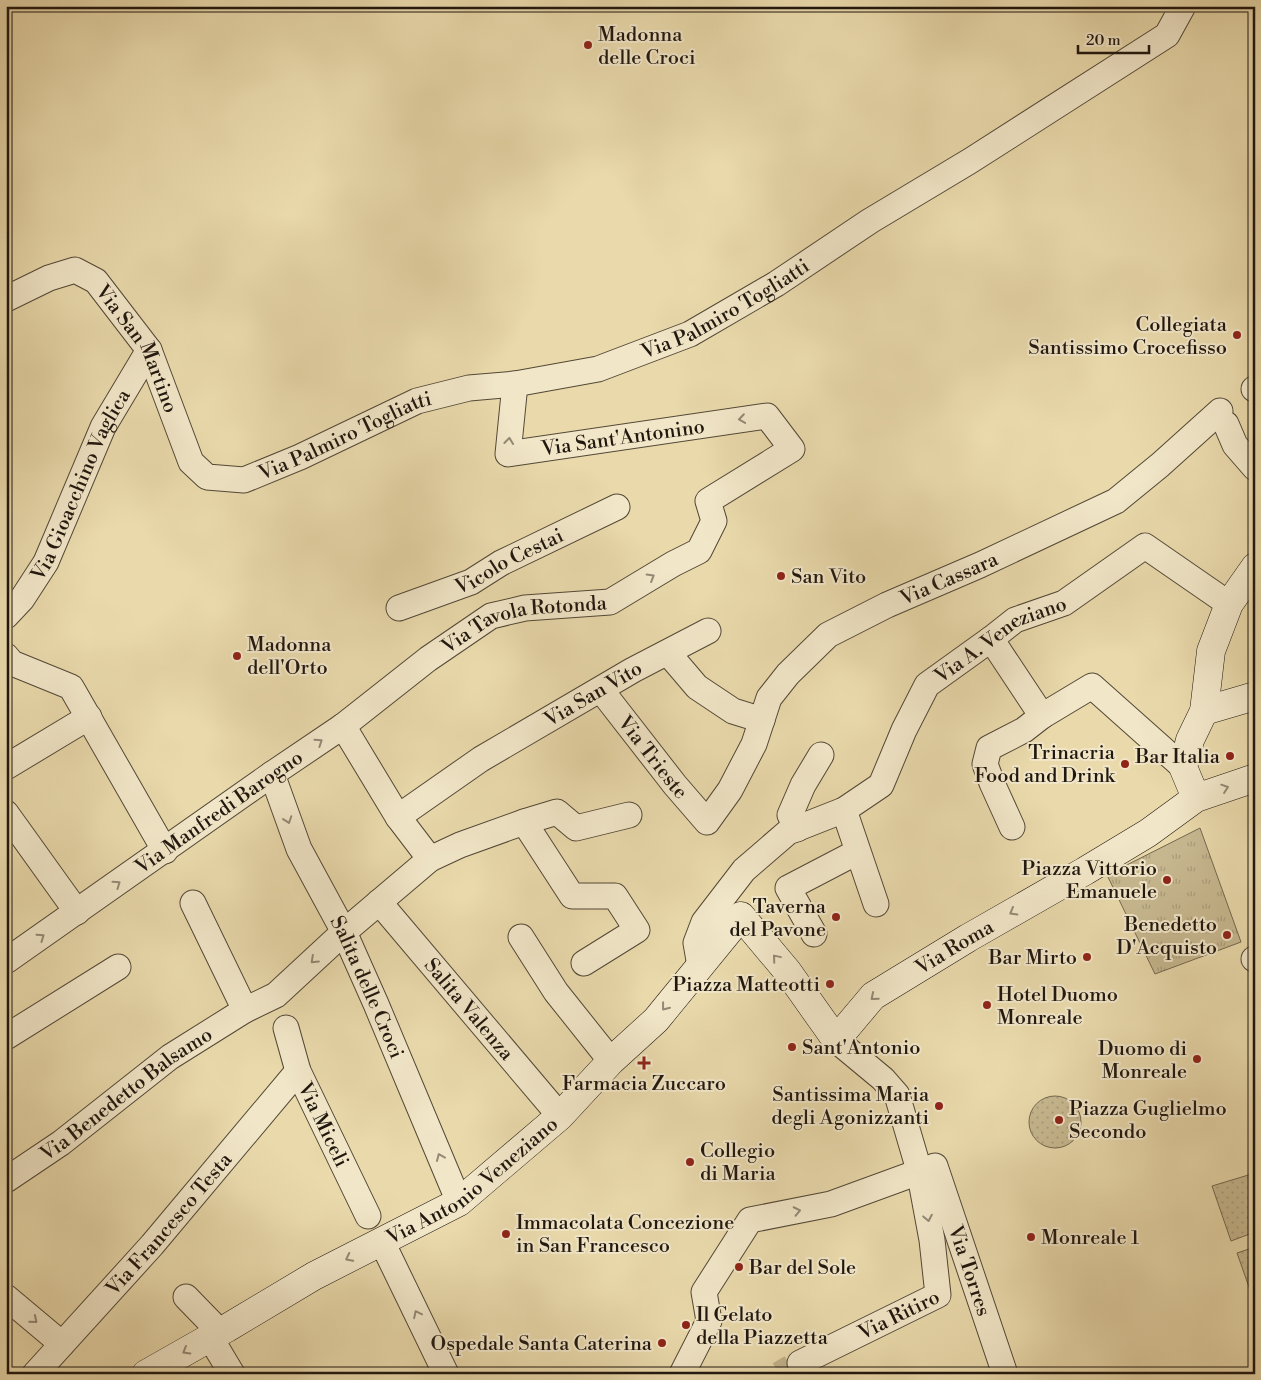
<svg xmlns="http://www.w3.org/2000/svg" width="1261" height="1380" font-family="'Libre Bodoni',serif">
<style>
.grass{fill:url(#grass-dots);stroke:#746850}
.park{fill:url(#park-tufts);stroke:#746850}
.lines{fill:none;stroke-linecap:round;stroke-linejoin:round}
.street-tunnel{stroke:#c1b28c;stroke-width:25;stroke-dasharray:25 12;stroke-linecap:butt}
.street-casing{stroke:#524836;stroke-width:27}
.secondary-casing{stroke:#20170f;stroke-width:29}
.street{stroke:#f1e6c8;stroke-width:25}
.secondary{stroke:#f1e6c8;stroke-width:28}
.oneway{stroke:#938975}
.poi-dot{fill:#8f2418;stroke:#f1e6c8;stroke-width:2}
.labels{text-anchor:middle;stroke-width:4;stroke-linejoin:round;paint-order:stroke}
.poi-label{font-size:20px;fill:#20170f;stroke:#f1e6c8;text-anchor:start}
.street-label{font-size:20px;fill:#20170f;stroke:#f1e6c8}
</style>
<defs>
<pattern id="grass-dots" width="8" height="8" patternUnits="userSpaceOnUse" patternTransform="scale(1.25)"><rect width="8" height="8" fill="#c7b890"/><path d="M2 2h.1M6 6h.1" fill="none" stroke="#ab9d7b" stroke-width="1.8" stroke-linecap="round"/></pattern>
<pattern id="park-tufts" width="24" height="20" patternUnits="userSpaceOnUse" patternTransform="scale(1.25)"><rect width="24" height="20" fill="#c7b890"/><path d="M3 7l-1-3M5 7V3M7 7l1-3M15 17l-1-3M17 17v-4M19 17l1-3" fill="none" stroke="#ab9d7b"/></pattern>
</defs>
<rect width="100%" height="100%" fill="#e9d9ab"/>
<filter id="stains"><feTurbulence type="fractalNoise" baseFrequency=".004" numOctaves="4"/><feColorMatrix values="0 0 0 0 .2 0 0 0 0 .09 0 0 0 0 .02 0 0 0 .5 -.17"/></filter>
<radialGradient id="worn" r=".72"><stop offset=".6" stop-color="#630" stop-opacity="0"/><stop offset="1" stop-color="#630" stop-opacity=".3"/></radialGradient>
<!-- grass -->
<path class="grass" d="M1029 1122a26 26 0 1 1 52 0a26 26 0 1 1-52 0Z
M 1255,1173 L 1255,1232 L 1231,1241 L 1212,1186 Z
M 1255,1247 L 1255,1304 L 1237,1253 Z"/>
<!-- park -->
<path class="park" d="M 1200,828 L 1241,942 L 1155,974 L 1107,875 Z"/>
<g class="lines">
<!-- street-tunnel -->
<path class="street-tunnel" d="M 779,1374 L 791,1367"/>
<defs>
<g id="street">
<path id="s1" d="M 6,299 L 49,278 L 75,270 L 96,281 L 149,350 L 191,462 L 207,477 L 244,480 L 300,457 L 417,401 L 469,388 L 515,384 L 598,369 L 690,334 L 776,284 L 870,221 L 970,161 L 1167,35 L 1183,6"/>
<path d="M 1254,389 L 1255,389"/>
<path d="M 1226,424 L 1235,445 L 1255,468"/>
<path id="s2" d="M 399,608 L 471,582 L 501,563 L 617,507"/>
<path id="s3" d="M 6,616 L 22,599 L 46,562 L 103,427 L 149,350"/>
<path d="M 991,639 L 1042,716 L 1092,686 L 1183,767"/>
<path d="M 668,653 L 697,687 L 733,711 L 762,720"/>
<path d="M 6,656 L 12,663 L 71,687 L 165,851"/>
<path id="s4" d="M 601,690 L 675,785 L 707,822 L 730,790 L 754,744 L 769,698 L 788,674 L 828,635 L 887,605 L 980,565 L 1116,501 L 1160,465 L 1220,411"/>
<path d="M 343,726 L 398,817 L 430,859"/>
<path d="M 6,767 L 89,717"/>
<path id="s5" d="M 272,774 L 299,849 L 344,932 L 376,1004 L 459,1202"/>
<path d="M 844,810 L 876,904"/>
<path d="M 6,813 L 77,912"/>
<path id="s6" d="M 398,817 L 481,759 L 633,670 L 708,631"/>
<path d="M 524,822 L 572,896 L 615,896 L 637,930 L 584,963"/>
<path d="M 1012,827 L 992,783 L 985,764 L 989,748 L 1024,730 L 1042,716"/>
<path d="M 797,829 L 790,815 L 803,785 L 821,755"/>
<path id="s7" d="M 379,902 L 560,1116"/>
<path d="M 193,903 L 245,1010"/>
<path d="M 814,934 L 788,888 L 857,852"/>
<path d="M 521,937 L 556,992 L 611,1061"/>
<path d="M 1254,959 L 1255,959"/>
<path id="s8" d="M 6,961 L 272,774 L 343,726 L 428,659 L 491,616 L 525,608 L 610,602 L 673,564 L 699,551 L 714,521 L 708,501 L 792,449 L 767,416 L 508,454 L 515,384"/>
<path id="s9" d="M 700,966 L 696,943 L 704,922 L 744,870 L 788,832 L 844,810 L 881,785 L 904,730 L 927,685 L 991,639 L 1015,620 L 1064,603 L 1145,546 L 1229,604"/>
<path id="s10" d="M 286,1028 L 298,1071 L 368,1216"/>
<path d="M 6,1037 L 118,967"/>
<path id="s11" d="M 6,1180 L 61,1143 L 170,1057 L 245,1010 L 276,995 L 344,932 L 430,859 L 460,845 L 524,822 L 557,812 L 576,828 L 629,815"/>
<path d="M 382,1242 L 446,1374"/>
<path d="M 6,1297 L 62,1344"/>
<path d="M 186,1297 L 220,1332"/>
<path d="M 210,1337 L 232,1374"/>
<path id="s12" d="M 800,1363 L 938,1295 L 932,1240 L 919,1170 L 897,1095 L 883,1079 L 836,1040"/>
<path id="s13" d="M 35,1374 L 152,1245 L 298,1071"/>
<path id="s14" d="M 682,1374 L 709,1321 L 704,1292 L 750,1220 L 831,1204 L 935,1166 L 1005,1374"/>
</g>
<g id="secondary">
<path d="M 1204,711 L 1255,696"/>
<path d="M 1196,798 L 1183,767 L 1190,740 L 1204,711 L 1211,651 L 1229,604 L 1255,567"/>
<path id="s15" d="M 146,1374 L 227,1328 L 314,1276 L 459,1202 L 560,1116 L 611,1061 L 656,1020 L 741,916 L 788,972 L 836,1040 L 873,996 L 968,938 L 1085,871 L 1148,833 L 1196,798 L 1255,778"/>
</g>
</defs>
<!-- street casing -->
<use href="#street" class="street-casing"/>
<!-- secondary casing -->
<use href="#secondary" class="secondary-casing"/>
<!-- street -->
<use href="#street" class="street"/>
<!-- secondary -->
<use href="#secondary" class="secondary"/>
</g>
<!-- one-way arrows -->
<defs><path id="oneway-chevron" d="M-2-3.5L2.5 0L-2 3.5" fill="none" stroke-width="1.6" stroke-linecap="round" stroke-linejoin="round" transform="scale(1.25)"/></defs>
<g class="oneway">
<use href="#oneway-chevron" transform="translate(742 419) rotate(172)"/>
<use href="#oneway-chevron" transform="translate(509 441) rotate(-84)"/>
<use href="#oneway-chevron" transform="translate(651 577) rotate(-31)"/>
<use href="#oneway-chevron" transform="translate(319 742) rotate(-34)"/>
<use href="#oneway-chevron" transform="translate(1225 788) rotate(-19)"/>
<use href="#oneway-chevron" transform="translate(288 820) rotate(71)"/>
<use href="#oneway-chevron" transform="translate(117 884) rotate(-35)"/>
<use href="#oneway-chevron" transform="translate(1013 912) rotate(150)"/>
<use href="#oneway-chevron" transform="translate(41 937) rotate(-35)"/>
<use href="#oneway-chevron" transform="translate(776 958) rotate(-130)"/>
<use href="#oneway-chevron" transform="translate(314 960) rotate(137)"/>
<use href="#oneway-chevron" transform="translate(874 997) rotate(140)"/>
<use href="#oneway-chevron" transform="translate(665 1007) rotate(128)"/>
<use href="#oneway-chevron" transform="translate(440 1157) rotate(-113)"/>
<use href="#oneway-chevron" transform="translate(797 1211) rotate(-12)"/>
<use href="#oneway-chevron" transform="translate(928 1218) rotate(79)"/>
<use href="#oneway-chevron" transform="translate(349 1258) rotate(153)"/>
<use href="#oneway-chevron" transform="translate(417 1314) rotate(-116)"/>
<use href="#oneway-chevron" transform="translate(34 1320) rotate(40)"/>
<use href="#oneway-chevron" transform="translate(186 1351) rotate(150)"/>
</g>
<!-- markers -->
<g class="poi-dot">
<circle cx="588" cy="45" r="5"/>
<circle cx="1237" cy="335" r="5"/>
<circle cx="781" cy="576" r="5"/>
<circle cx="237" cy="656" r="5"/>
<circle cx="1230" cy="756" r="5"/>
<circle cx="1125" cy="764" r="5"/>
<circle cx="1167" cy="880" r="5"/>
<circle cx="836" cy="917" r="5"/>
<circle cx="1227" cy="935" r="5"/>
<circle cx="1087" cy="957" r="5"/>
<circle cx="830" cy="984" r="5"/>
<circle cx="987" cy="1005" r="5"/>
<circle cx="792" cy="1047" r="5"/>
<circle cx="1197" cy="1059" r="5"/>
<path d="M641.5 1055.5h5v5h5v5h-5v5h-5v-5h-5v-5h5z"/>
<circle cx="939" cy="1106" r="5"/>
<circle cx="1059" cy="1120" r="5"/>
<circle cx="690" cy="1162" r="5"/>
<circle cx="506" cy="1234" r="5"/>
<circle cx="1031" cy="1237" r="5"/>
<circle cx="739" cy="1267" r="5"/>
<circle cx="686" cy="1325" r="5"/>
<circle cx="662" cy="1343" r="5"/>
</g>
<g class="labels">
<!-- poi labels -->
<g class="poi-label">
<text x="598" y="41">Madonna<tspan x="598" dy="23">delle Croci</tspan></text>
<text x="1227" y="331" text-anchor="end">Collegiata<tspan x="1227" dy="23">Santissimo Crocefisso</tspan></text>
<text x="791" y="583">San Vito</text>
<text x="247" y="651">Madonna<tspan x="247" dy="23">dell'Orto</tspan></text>
<text x="1115" y="759" text-anchor="end">Trinacria<tspan x="1115" dy="23">Food and Drink</tspan></text>
<text x="1220" y="763" text-anchor="end">Bar Italia</text>
<text x="1157" y="875" text-anchor="end">Piazza Vittorio<tspan x="1157" dy="23">Emanuele</tspan></text>
<text x="826" y="913" text-anchor="end">Taverna<tspan x="826" dy="23">del Pavone</tspan></text>
<text x="1217" y="931" text-anchor="end">Benedetto<tspan x="1217" dy="23">D'Acquisto</tspan></text>
<text x="1077" y="964" text-anchor="end">Bar Mirto</text>
<text x="820" y="991" text-anchor="end">Piazza Matteotti</text>
<text x="997" y="1001">Hotel Duomo<tspan x="997" dy="23">Monreale</tspan></text>
<text x="802" y="1054">Sant'Antonio</text>
<text x="1187" y="1055" text-anchor="end">Duomo di<tspan x="1187" dy="23">Monreale</tspan></text>
<text x="644" y="1090" text-anchor="middle">Farmacia Zuccaro</text>
<text x="929" y="1101" text-anchor="end">Santissima Maria<tspan x="929" dy="23">degli Agonizzanti</tspan></text>
<text x="1069" y="1115">Piazza Guglielmo<tspan x="1069" dy="23">Secondo</tspan></text>
<text x="700" y="1157">Collegio<tspan x="700" dy="23">di Maria</tspan></text>
<text x="516" y="1229">Immacolata Concezione<tspan x="516" dy="23">in San Francesco</tspan></text>
<text x="1041" y="1244">Monreale 1</text>
<text x="749" y="1274">Bar del Sole</text>
<text x="696" y="1321">Il Gelato<tspan x="696" dy="23">della Piazzetta</tspan></text>
<text x="652" y="1350" text-anchor="end">Ospedale Santa Caterina</text>
</g>
<!-- street labels -->
<g class="street-label">
<text dy="7" stroke="none"><textPath href="#s1" startOffset="880">Via Palmiro Togliatti</textPath></text>
<text dy="7" stroke="none"><textPath href="#s1" startOffset="179">Via San Martino</textPath></text>
<text dy="7" stroke="none"><textPath href="#s1" startOffset="475">Via Palmiro Togliatti</textPath></text>
<text transform="translate(623 437) rotate(-8)" y="7">Via Sant'Antonino</text>
<text dy="7" stroke="none"><textPath href="#s3" startOffset="152">Via Gioacchino Vaglica</textPath></text>
<text dy="7" stroke="none"><textPath href="#s2" startOffset="120">Vicolo Cestai</textPath></text>
<text dy="7" stroke="none"><textPath href="#s4" startOffset="529">Via Cassara</textPath></text>
<text dy="7" stroke="none"><textPath href="#s8" startOffset="625">Via Tavola Rotonda</textPath></text>
<text dy="7" stroke="none"><textPath href="#s9" startOffset="472">Via A. Veneziano</textPath></text>
<text dy="7" stroke="none"><textPath href="#s6" startOffset="231">Via San Vito</textPath></text>
<text dy="7" stroke="none"><textPath href="#s4" startOffset="85">Via Trieste</textPath></text>
<text dy="7" stroke="none"><textPath href="#s8" startOffset="260">Via Manfredi Barogno</textPath></text>
<text dy="7" stroke="none"><textPath href="#s15" startOffset="1069">Via Roma</textPath></text>
<text dy="7" stroke="none"><textPath href="#s5" startOffset="234">Salita delle Croci</textPath></text>
<text dy="7" stroke="none"><textPath href="#s7" startOffset="140">Salita Valenza</textPath></text>
<text dy="7" stroke="none"><textPath href="#s11" startOffset="148">Via Benedetto Balsamo</textPath></text>
<text dy="7" stroke="none"><textPath href="#s10" startOffset="104">Via Miceli</textPath></text>
<text dy="7" stroke="none"><textPath href="#s15" startOffset="380">Via Antonio Veneziano</textPath></text>
<text dy="7" stroke="none"><textPath href="#s13" startOffset="201">Via Francesco Testa</textPath></text>
<text dy="7" stroke="none"><textPath href="#s14" startOffset="478">Via Torres</textPath></text>
<text dy="7" stroke="none"><textPath href="#s12" startOffset="110">Via Ritiro</textPath></text>
</g>
</g>
<!-- margin -->
<rect width="1261" height="1380" fill="none" stroke="#e9d9ab" stroke-width="25"/>
<rect x="8" y="8" width="1246" height="1365" fill="none" stroke="#20170f" stroke-width="2.5"/>
<rect x="12" y="12" width="1236" height="1355" fill="none" stroke="#20170f"/>
<!-- scale -->
<path d="M1078 45v8h71v-8" fill="none" stroke="#20170f" stroke-width="2.5"/>
<text x="1086" y="45" font-size="15" fill="#20170f" stroke="#f1e6c8" stroke-width="4" paint-order="stroke">20 m</text>
<rect width="100%" height="100%" filter="url(#stains)"/>
<rect width="100%" height="100%" fill="url(#worn)"/>
</svg>
